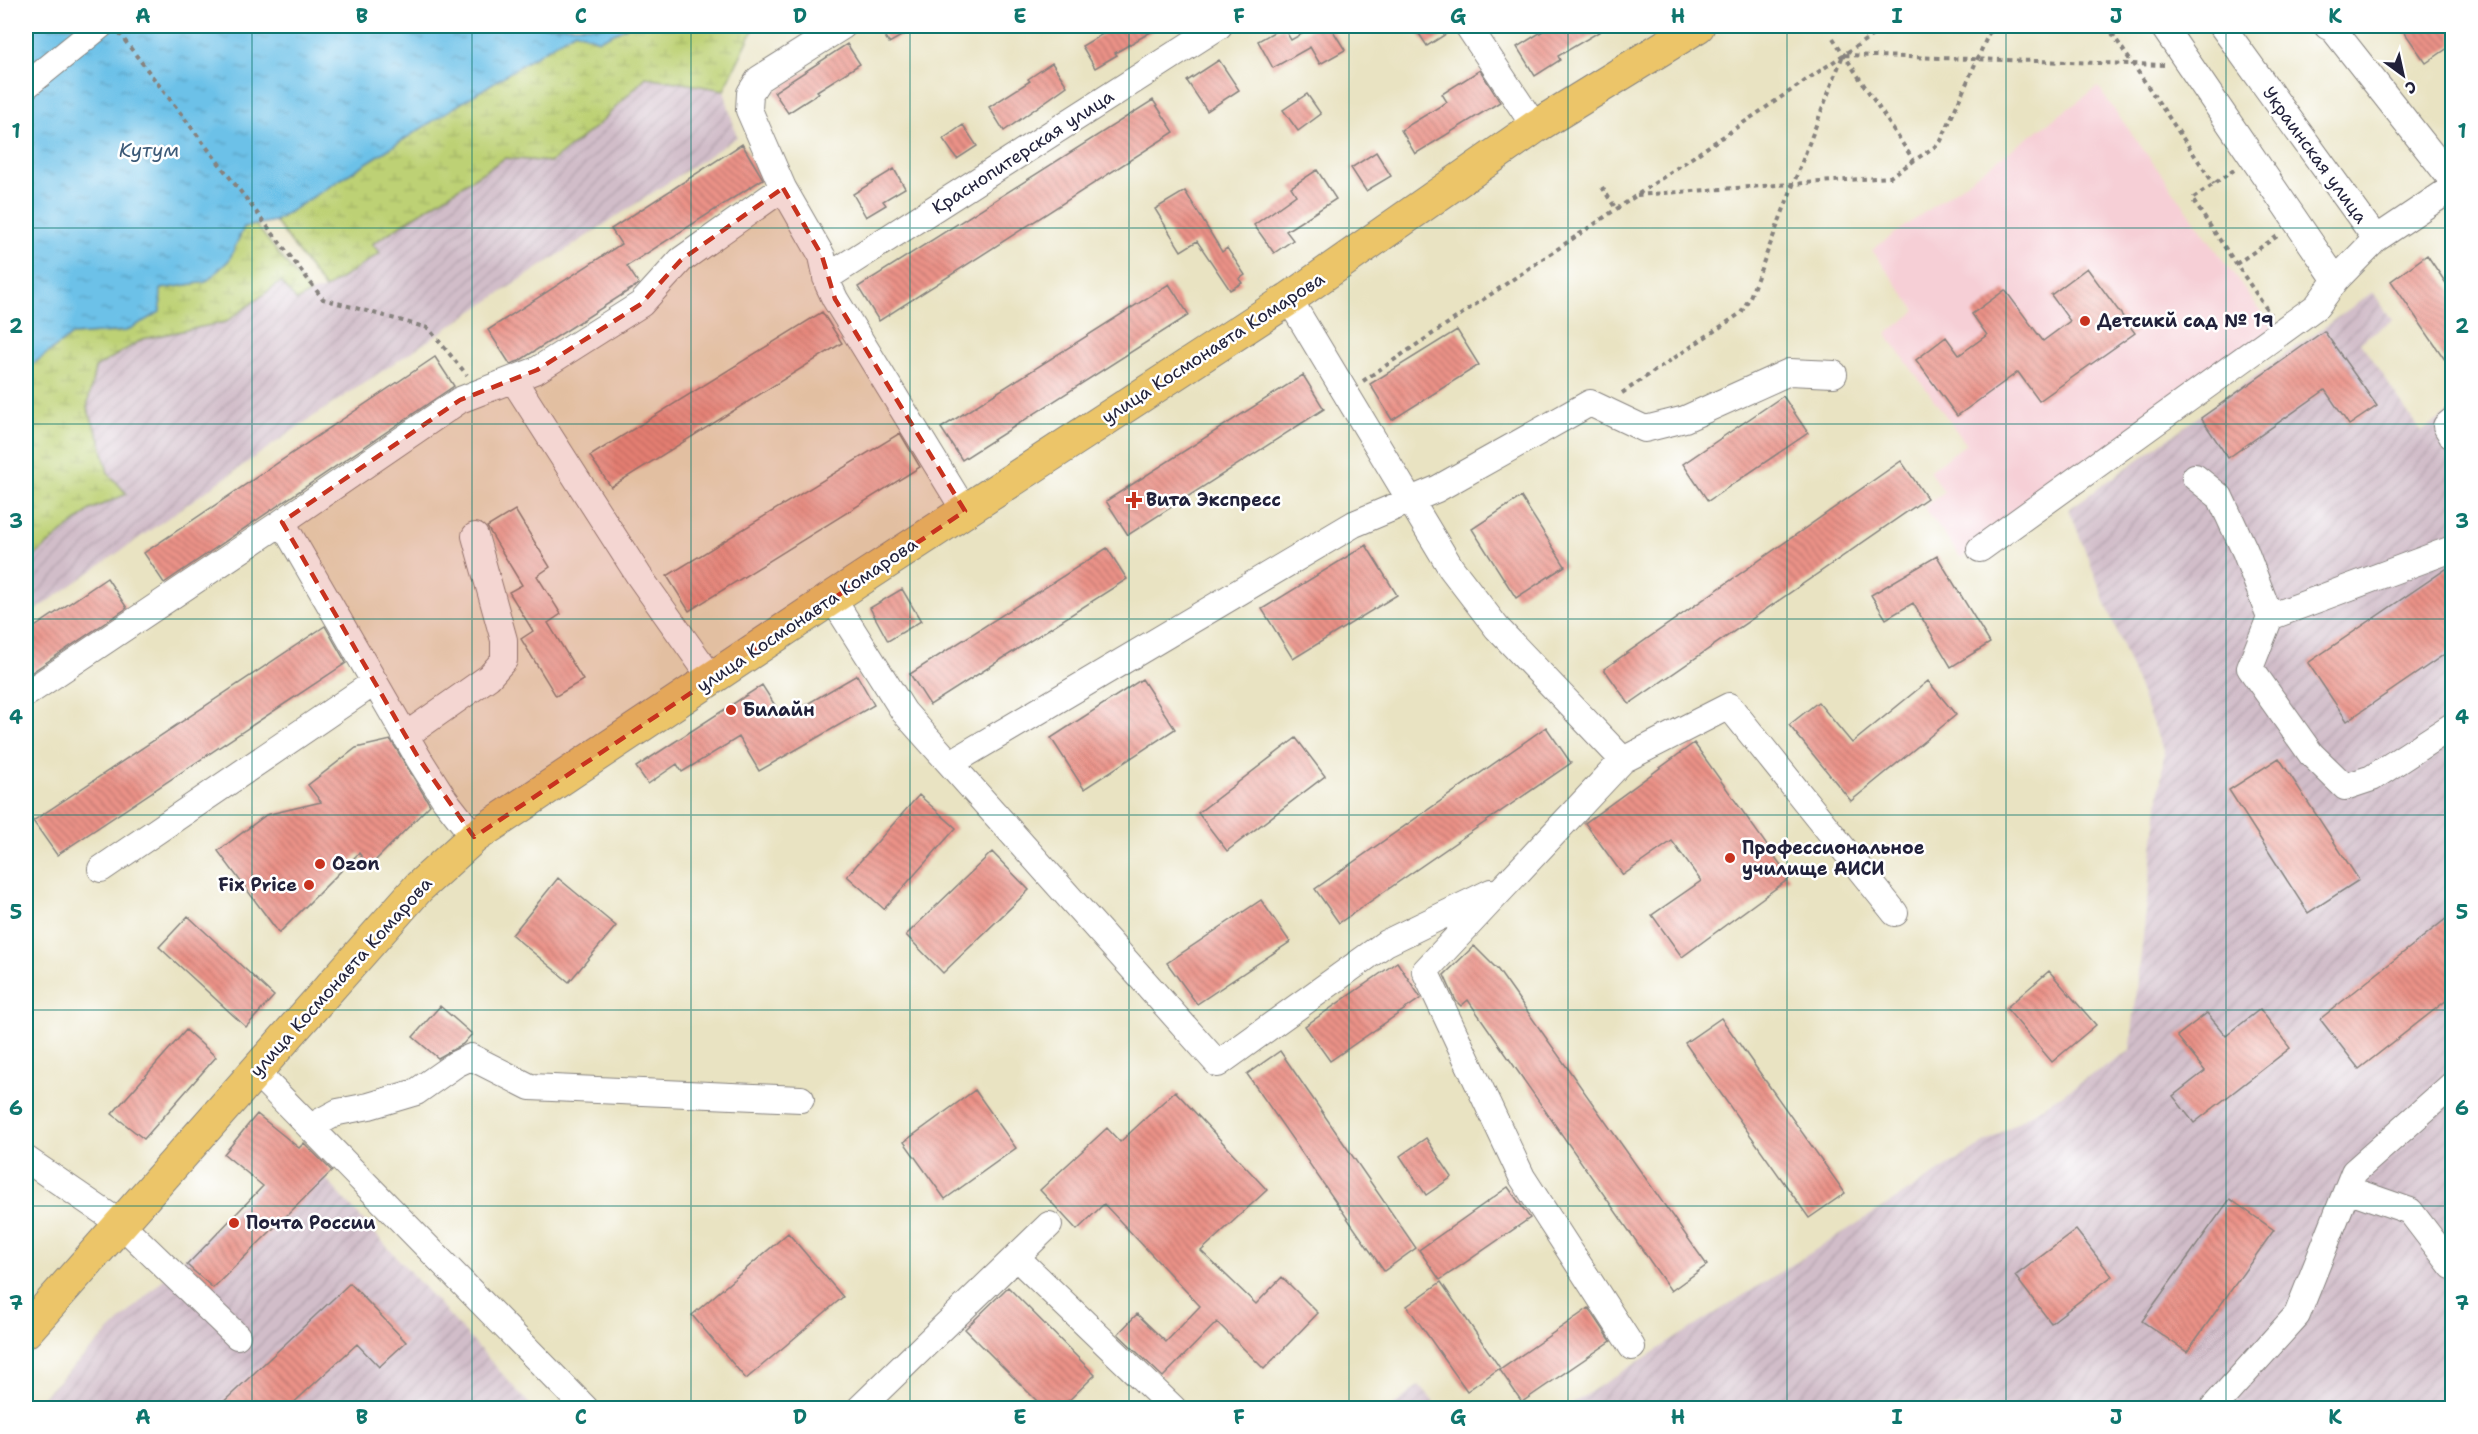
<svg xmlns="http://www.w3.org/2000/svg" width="2478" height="1434" font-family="'Shantell Sans',sans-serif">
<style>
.built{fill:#f6cfd6}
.industrial{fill:url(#industrial-furrows)}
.wetland{fill:url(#wetland-marsh);stroke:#707a58;stroke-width:1.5}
.water{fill:url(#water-ripples);stroke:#477292;stroke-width:1.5}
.building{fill:url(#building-back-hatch)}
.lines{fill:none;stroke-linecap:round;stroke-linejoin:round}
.minor-casing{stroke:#86827e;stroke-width:28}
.major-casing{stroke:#86827e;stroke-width:35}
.path{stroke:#86827e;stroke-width:4;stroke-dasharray:4.5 4.5;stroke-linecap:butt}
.minor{stroke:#fff;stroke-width:26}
.major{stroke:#ecc569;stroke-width:33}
.marked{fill:#c8321e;fill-opacity:0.2;stroke:#c8321e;stroke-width:4.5;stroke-dasharray:12 8;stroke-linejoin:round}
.grid{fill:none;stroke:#0f766e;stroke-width:1.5;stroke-opacity:0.55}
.poi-dot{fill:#c8321e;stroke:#fff;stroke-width:2}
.labels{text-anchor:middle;stroke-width:5;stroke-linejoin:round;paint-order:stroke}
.street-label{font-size:18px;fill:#22223b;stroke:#fff}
.poi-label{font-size:18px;font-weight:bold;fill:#22223b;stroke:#fff;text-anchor:start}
.water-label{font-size:20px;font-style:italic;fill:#3c5a78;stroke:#fff}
.neatline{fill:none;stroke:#0f766e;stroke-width:2}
.grid-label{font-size:20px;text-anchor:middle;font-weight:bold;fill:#0f766e}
</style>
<defs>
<pattern id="industrial-furrows" width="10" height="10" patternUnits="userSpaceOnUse" patternTransform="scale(1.5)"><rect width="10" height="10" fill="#d1bdc9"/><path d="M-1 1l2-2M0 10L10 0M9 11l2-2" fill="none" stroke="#b3a2ae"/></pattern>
<pattern id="wetland-marsh" width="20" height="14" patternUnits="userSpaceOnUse" patternTransform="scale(1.5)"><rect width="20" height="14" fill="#bdd175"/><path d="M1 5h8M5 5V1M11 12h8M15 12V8" fill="none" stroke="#a2b366"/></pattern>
<pattern id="water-ripples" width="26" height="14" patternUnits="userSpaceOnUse" patternTransform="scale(1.5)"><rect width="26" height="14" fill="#6cc1e8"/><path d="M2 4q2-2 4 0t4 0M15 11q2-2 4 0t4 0" fill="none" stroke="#589cbd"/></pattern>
<pattern id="building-back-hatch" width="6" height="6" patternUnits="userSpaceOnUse" patternTransform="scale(1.5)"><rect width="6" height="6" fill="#eb9287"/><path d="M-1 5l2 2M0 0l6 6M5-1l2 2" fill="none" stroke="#be7770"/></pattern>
</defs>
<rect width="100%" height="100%" fill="#fff"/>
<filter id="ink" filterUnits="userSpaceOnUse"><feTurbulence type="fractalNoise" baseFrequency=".0167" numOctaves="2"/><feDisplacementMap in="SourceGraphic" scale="12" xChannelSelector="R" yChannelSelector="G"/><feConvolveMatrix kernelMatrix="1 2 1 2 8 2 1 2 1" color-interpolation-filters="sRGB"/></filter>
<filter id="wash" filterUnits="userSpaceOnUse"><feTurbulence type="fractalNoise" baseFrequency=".008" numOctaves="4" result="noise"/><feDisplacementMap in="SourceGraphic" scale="24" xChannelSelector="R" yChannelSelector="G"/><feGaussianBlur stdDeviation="1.35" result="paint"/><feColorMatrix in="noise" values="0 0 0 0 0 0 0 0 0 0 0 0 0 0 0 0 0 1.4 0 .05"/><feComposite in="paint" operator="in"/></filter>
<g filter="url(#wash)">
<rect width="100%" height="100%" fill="#e9e3c2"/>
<!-- built -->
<path class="built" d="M 2098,87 L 2275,331 L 1961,558 L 1924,507 L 1944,492 L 1929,471 L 1966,444 L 1886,334 L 1916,311 L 1872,250 Z"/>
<!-- industrial -->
<path class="industrial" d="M 646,77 L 724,90 L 737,137 L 308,420 L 26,617 L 26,563 L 90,510 L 127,494 L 108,473 L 100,440 L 87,408 L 95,368 L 143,339 L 226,322 L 281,282 L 297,301 L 310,293 L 325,289 L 379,253 L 372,244 L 505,158 L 551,162 L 598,125 Z
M 2373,292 L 2392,320 L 2360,342 L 2421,432 L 2452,411 L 2452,1408 L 1565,1408 L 2130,1051 L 2164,753 L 2069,509 Z
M 298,1148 L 533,1408 L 31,1408 Z
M 1419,1385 L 1439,1408 L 1391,1408 Z"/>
<!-- wetland -->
<path class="wetland" d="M 629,26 L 755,26 L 724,90 L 646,77 L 598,125 L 551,162 L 505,158 L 372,244 L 380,253 L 325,289 L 275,221 L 575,31 L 599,40 Z
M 256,225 L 310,293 L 297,301 L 281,282 L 226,322 L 143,339 L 95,368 L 87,408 L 100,440 L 108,473 L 127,494 L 90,510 L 26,563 L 26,369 L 72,335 L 126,331 L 161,289 L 206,282 L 229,260 L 244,227 Z"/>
<!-- water -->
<path class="water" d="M 26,26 L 629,26 L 599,40 L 575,31 L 275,221 L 244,227 L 229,260 L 206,282 L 161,289 L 160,312 L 126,331 L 72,335 L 26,369 Z"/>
<g id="blocks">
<!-- building -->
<path class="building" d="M 878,26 L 919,26 L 889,43 Z
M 1116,26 L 1161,26 L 1115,53 L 1117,55 L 1095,68 L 1082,46 Z
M 1316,26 L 1330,26 L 1345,50 L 1320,64 L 1310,47 L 1273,68 L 1258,41 L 1283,27 L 1291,40 Z
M 1414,26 L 1453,26 L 1454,29 L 1427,46 Z
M 1551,26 L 1609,26 L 1558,56 L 1560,60 L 1535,76 L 1517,47 Z
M 2400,26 L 2452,26 L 2452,45 L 2426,63 Z
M 847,44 L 860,64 L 817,91 L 819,93 L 788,113 L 774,92 Z
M 1219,60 L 1239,90 L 1207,111 L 1187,81 Z
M 1052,63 L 1067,86 L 1004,131 L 989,107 L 1030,81 L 1028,79 Z
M 1480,70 L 1500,102 L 1415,154 L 1401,130 L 1447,102 L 1442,94 Z
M 1307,94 L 1321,114 L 1298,131 L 1283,110 Z
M 1153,100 L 1174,132 L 879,321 L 858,287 Z
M 963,125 L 977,146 L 957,159 L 943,139 Z
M 742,144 L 763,179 L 627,266 L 639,284 L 519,361 L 510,364 L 488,330 L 621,244 L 611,229 Z
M 1376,152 L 1391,176 L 1366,191 L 1351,168 Z
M 894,169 L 905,188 L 883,201 L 886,205 L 866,217 L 853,194 Z
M 1317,170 L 1336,199 L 1286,231 L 1293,240 L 1274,253 L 1254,225 L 1296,195 L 1291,187 Z
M 1185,191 L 1222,252 L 1227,248 L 1245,275 L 1239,279 L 1242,283 L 1230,290 L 1197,241 L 1181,251 L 1155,209 Z
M 2427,255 L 2452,292 L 2452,370 L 2391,281 Z
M 2087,268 L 2135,333 L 2039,401 L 2018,372 L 1957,416 L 1916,360 L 1946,337 L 1959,355 L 1987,335 L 1972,314 L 2005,290 L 2043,341 L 2070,321 L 2051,295 Z
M 1169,284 L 1189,315 L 962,460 L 941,428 Z
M 822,312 L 842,343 L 611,487 L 590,456 Z
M 1457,330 L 1479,365 L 1392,420 L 1370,384 Z
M 2324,331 L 2377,406 L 2349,425 L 2325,390 L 2228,458 L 2201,418 Z
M 435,357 L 454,386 L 164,583 L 144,553 Z
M 1303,375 L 1324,409 L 1128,535 L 1106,501 Z
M 1783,396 L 1808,433 L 1708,501 L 1683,464 Z
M 900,433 L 920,467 L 689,611 L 667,576 Z
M 1901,461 L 1927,498 L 1629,704 L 1604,669 Z
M 1521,497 L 1565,566 L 1516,598 L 1472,529 Z
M 515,510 L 550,567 L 537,576 L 561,614 L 548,623 L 583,680 L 556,696 L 521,639 L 533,631 L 509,592 L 522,585 L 487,527 Z
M 1366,545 L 1397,595 L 1293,659 L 1262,609 Z
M 1107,548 L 1127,579 L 930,705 L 910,674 Z
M 1937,556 L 1990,643 L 1951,667 L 1913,603 L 1886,619 L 1871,595 Z
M 2452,565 L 2452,649 L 2347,721 L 2308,663 Z
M 107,578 L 127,608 L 26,676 L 26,633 Z
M 902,589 L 921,621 L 888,641 L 870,608 Z
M 325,626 L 346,663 L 57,855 L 33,821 Z
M 857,675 L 874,705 L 759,771 L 739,737 L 682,772 L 677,764 L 648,784 L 636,767 L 762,685 L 783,718 Z
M 1142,679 L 1175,729 L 1084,789 L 1051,738 Z
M 1928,681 L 1956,715 L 1851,801 L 1789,725 L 1818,702 L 1852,743 Z
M 1546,727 L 1571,763 L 1339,923 L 1315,889 Z
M 1296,738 L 1325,776 L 1227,851 L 1198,813 Z
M 391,740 L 430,805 L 369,867 L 359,853 L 279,933 L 218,851 L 266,815 L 321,802 L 308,785 L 356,748 Z
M 1694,743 L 1790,878 L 1682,957 L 1652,915 L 1701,881 L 1672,841 L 1623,875 L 1585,823 Z
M 2279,758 L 2359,880 L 2308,913 L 2229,790 Z
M 919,795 L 956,828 L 884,909 L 847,876 Z
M 992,852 L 1029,890 L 943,973 L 906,935 Z
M 558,878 L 616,926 L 569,982 L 512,935 Z
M 1261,900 L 1290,942 L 1197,1004 L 1167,963 Z
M 2452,914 L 2452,996 L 2359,1069 L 2320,1019 Z
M 188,916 L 274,996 L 246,1027 L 159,947 Z
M 1474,946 L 1498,970 L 1707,1265 L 1671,1291 L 1468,1000 L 1461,1006 L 1456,1001 L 1444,975 Z
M 1397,962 L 1421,998 L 1330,1061 L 1305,1026 Z
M 2049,971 L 2096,1025 L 2052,1062 L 2006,1008 Z
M 440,1006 L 472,1034 L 463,1044 L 438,1058 L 413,1037 Z
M 2260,1009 L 2290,1048 L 2194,1123 L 2173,1096 L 2205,1071 L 2177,1036 L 2207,1013 L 2226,1036 Z
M 1721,1018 L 1845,1193 L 1809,1218 L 1685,1043 Z
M 186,1030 L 216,1057 L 144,1139 L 112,1114 Z
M 1280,1051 L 1416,1248 L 1384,1271 L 1247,1074 Z
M 975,1090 L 1016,1148 L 945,1199 L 904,1142 Z
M 1175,1091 L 1267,1190 L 1201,1251 L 1256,1304 L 1282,1277 L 1318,1313 L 1264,1369 L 1217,1322 L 1163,1377 L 1118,1334 L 1137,1314 L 1166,1342 L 1200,1306 L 1104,1204 L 1077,1230 L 1040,1190 L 1107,1128 L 1120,1142 Z
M 257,1114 L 299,1148 L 304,1143 L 332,1171 L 213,1288 L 187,1265 L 263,1186 L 224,1154 Z
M 1426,1138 L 1452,1177 L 1426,1195 L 1400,1156 Z
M 1508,1187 L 1530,1218 L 1440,1280 L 1419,1250 Z
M 2230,1199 L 2274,1230 L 2187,1352 L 2142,1321 Z
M 2076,1230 L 2112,1276 L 2051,1323 L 2015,1276 Z
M 788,1233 L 843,1297 L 746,1379 L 692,1315 Z
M 1441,1282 L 1500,1368 L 1467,1391 L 1407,1306 Z
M 350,1283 L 406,1342 L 379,1367 L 357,1344 L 288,1408 L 217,1408 Z
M 1008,1287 L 1095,1375 L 1061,1408 L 1044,1408 L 965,1329 Z
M 1589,1308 L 1611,1341 L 1522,1402 L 1500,1370 Z"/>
</g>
</g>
<g filter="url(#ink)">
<use href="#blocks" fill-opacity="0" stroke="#86827e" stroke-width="1.5"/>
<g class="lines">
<defs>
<path id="minor" d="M 843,26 L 759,79 L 750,93 L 749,110 L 783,188 L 822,256 L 828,284 L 835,299 L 965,511
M 1468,26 L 1535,127
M 2163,26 L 2336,280
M 2222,26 L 2376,239 L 2452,188
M 2327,26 L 2333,29 L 2452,180
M 26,86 L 100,26
M 826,278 L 1219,26
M 1289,299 L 1451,568 L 1497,628 L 1623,760 L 1425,971 L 1522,1177 L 1632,1347
M 514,381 L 639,576 L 712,679
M 2452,421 L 2446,426 L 2452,436
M 2195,477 L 2220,497 L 2245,551 L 2270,617 L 2452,549
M 282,522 L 460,400 L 537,370 L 641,304 L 681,260 L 783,188
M 1980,549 L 2317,306 L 2336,280 L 2376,239
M 832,598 L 904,712 L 1218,1064 L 1386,943 L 1491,892
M 2270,617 L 2250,668 L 2311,754 L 2345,787 L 2372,778 L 2452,726
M 26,694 L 282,522 L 419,759 L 445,800 L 474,837
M 405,736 L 489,677 L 504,660 L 504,640 L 475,536
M 1623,760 L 1729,706 L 1895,913
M 951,763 L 1354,524 L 1437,489 L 1590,403 L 1645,429 L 1685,419 L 1789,372 L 1834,374
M 101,869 L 375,682
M 256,1072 L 585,1408
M 310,1127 L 338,1112 L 369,1106 L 416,1092 L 456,1064 L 471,1057 L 530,1087 L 801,1099
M 26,1159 L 121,1224 L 237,1336
M 2347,1189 L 2410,1211 L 2452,1266
M 1016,1257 L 1173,1408
M 860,1408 L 1049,1225
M 2213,1408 L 2297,1315 L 2354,1172 L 2452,1085"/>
<path id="major" d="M 26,1331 L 419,887 L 474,837 L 832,598 L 1289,299 L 1535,127 L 1698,26"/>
</defs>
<!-- minor casing -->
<use href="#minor" class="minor-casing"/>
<!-- major casing -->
<use href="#major" class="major-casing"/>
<!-- path -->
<path class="path" d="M 2107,26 L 2214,184
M 119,33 L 323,299 L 428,328 L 467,375
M 1833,38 L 1914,161
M 2234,170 L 2192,199 L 2270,314
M 1602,187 L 1616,209
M 1637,195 L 1890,177 L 1940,143 L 1992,26
M 2236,264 L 2279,235
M 1363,381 L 1886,26
M 1622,393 L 1741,313 L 1750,297 L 1843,55 L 2164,65"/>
<!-- minor -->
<use href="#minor" class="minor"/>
<!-- major -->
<use href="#major" class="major"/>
</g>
</g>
<!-- marked area -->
<path class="marked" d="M 783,188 L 822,256 L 835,299 L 965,511 L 474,837 L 419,759 L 282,522 L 460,400 L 537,370 L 641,304 L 681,260 Z"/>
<!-- grid -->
<path class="grid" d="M 252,26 L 252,1408M 472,26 L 472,1408M 691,26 L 691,1408M 910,26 L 910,1408M 1129,26 L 1129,1408M 1349,26 L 1349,1408M 1568,26 L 1568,1408M 1787,26 L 1787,1408M 2006,26 L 2006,1408M 2226,26 L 2226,1408M 26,228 L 2452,228M 26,424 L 2452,424M 26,619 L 2452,619M 26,815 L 2452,815M 26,1010 L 2452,1010M 26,1206 L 2452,1206"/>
<!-- markers -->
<g class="poi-dot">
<circle cx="2085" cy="321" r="6"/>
<path d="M1131 491h6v6h6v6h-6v6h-6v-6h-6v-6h6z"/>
<circle cx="731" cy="710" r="6"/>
<circle cx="1730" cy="858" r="6"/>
<circle cx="320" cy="864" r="6"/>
<circle cx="309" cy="885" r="6"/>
<circle cx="234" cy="1223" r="6"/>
</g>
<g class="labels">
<!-- street labels -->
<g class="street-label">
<text transform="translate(1023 152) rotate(-33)" y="6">Краснопитерская улица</text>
<text transform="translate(2315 155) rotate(54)" y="6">Украинская улица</text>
<text transform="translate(1213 348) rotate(-33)" y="6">улица Космонавта Комарова</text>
<text transform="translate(807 615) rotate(-34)" y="6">улица Космонавта Комарова</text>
<text transform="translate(341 977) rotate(-48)" y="6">улица Космонавта Комарова</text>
</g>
<!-- poi labels -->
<g class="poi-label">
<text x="2097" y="327">Детсикй сад № 19</text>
<text x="1146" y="506">Вита Экспресс</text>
<text x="743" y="716">Билайн</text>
<text x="1742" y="854">Профессиональное<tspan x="1742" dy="21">училище АИСИ</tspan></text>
<text x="332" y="870">Ozon</text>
<text x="297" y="891" text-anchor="end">Fix Price</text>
<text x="246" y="1229">Почта России</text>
</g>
<!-- water labels -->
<g class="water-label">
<text x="149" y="157">Кутум</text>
</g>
</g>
<!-- margin -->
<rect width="2478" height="1434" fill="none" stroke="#fff" stroke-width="66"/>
<!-- north arrow -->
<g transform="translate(2403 75) rotate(147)" stroke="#ffffff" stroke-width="4.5" paint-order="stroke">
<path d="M0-4.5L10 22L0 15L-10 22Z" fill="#22223b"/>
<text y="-9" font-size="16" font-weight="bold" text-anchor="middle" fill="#22223b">С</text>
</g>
<rect x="33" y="33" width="2412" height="1368" class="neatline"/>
<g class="grid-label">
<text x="143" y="23">A</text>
<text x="362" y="23">B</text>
<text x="581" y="23">C</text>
<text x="800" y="23">D</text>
<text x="1020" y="23">E</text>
<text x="1239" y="23">F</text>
<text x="1458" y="23">G</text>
<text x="1678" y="23">H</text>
<text x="1897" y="23">I</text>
<text x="2116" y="23">J</text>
<text x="2335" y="23">K</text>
<text x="16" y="138">1</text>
<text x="2462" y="138">1</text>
<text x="16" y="333">2</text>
<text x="2462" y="333">2</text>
<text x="16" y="528">3</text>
<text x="2462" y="528">3</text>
<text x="16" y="724">4</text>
<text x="2462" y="724">4</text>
<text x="16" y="919">5</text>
<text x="2462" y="919">5</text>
<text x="16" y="1115">6</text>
<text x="2462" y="1115">6</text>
<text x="16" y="1310">7</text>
<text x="2462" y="1310">7</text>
<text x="143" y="1424">A</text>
<text x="362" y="1424">B</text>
<text x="581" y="1424">C</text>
<text x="800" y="1424">D</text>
<text x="1020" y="1424">E</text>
<text x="1239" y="1424">F</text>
<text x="1458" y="1424">G</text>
<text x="1678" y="1424">H</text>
<text x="1897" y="1424">I</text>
<text x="2116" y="1424">J</text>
<text x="2335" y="1424">K</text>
</g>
</svg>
